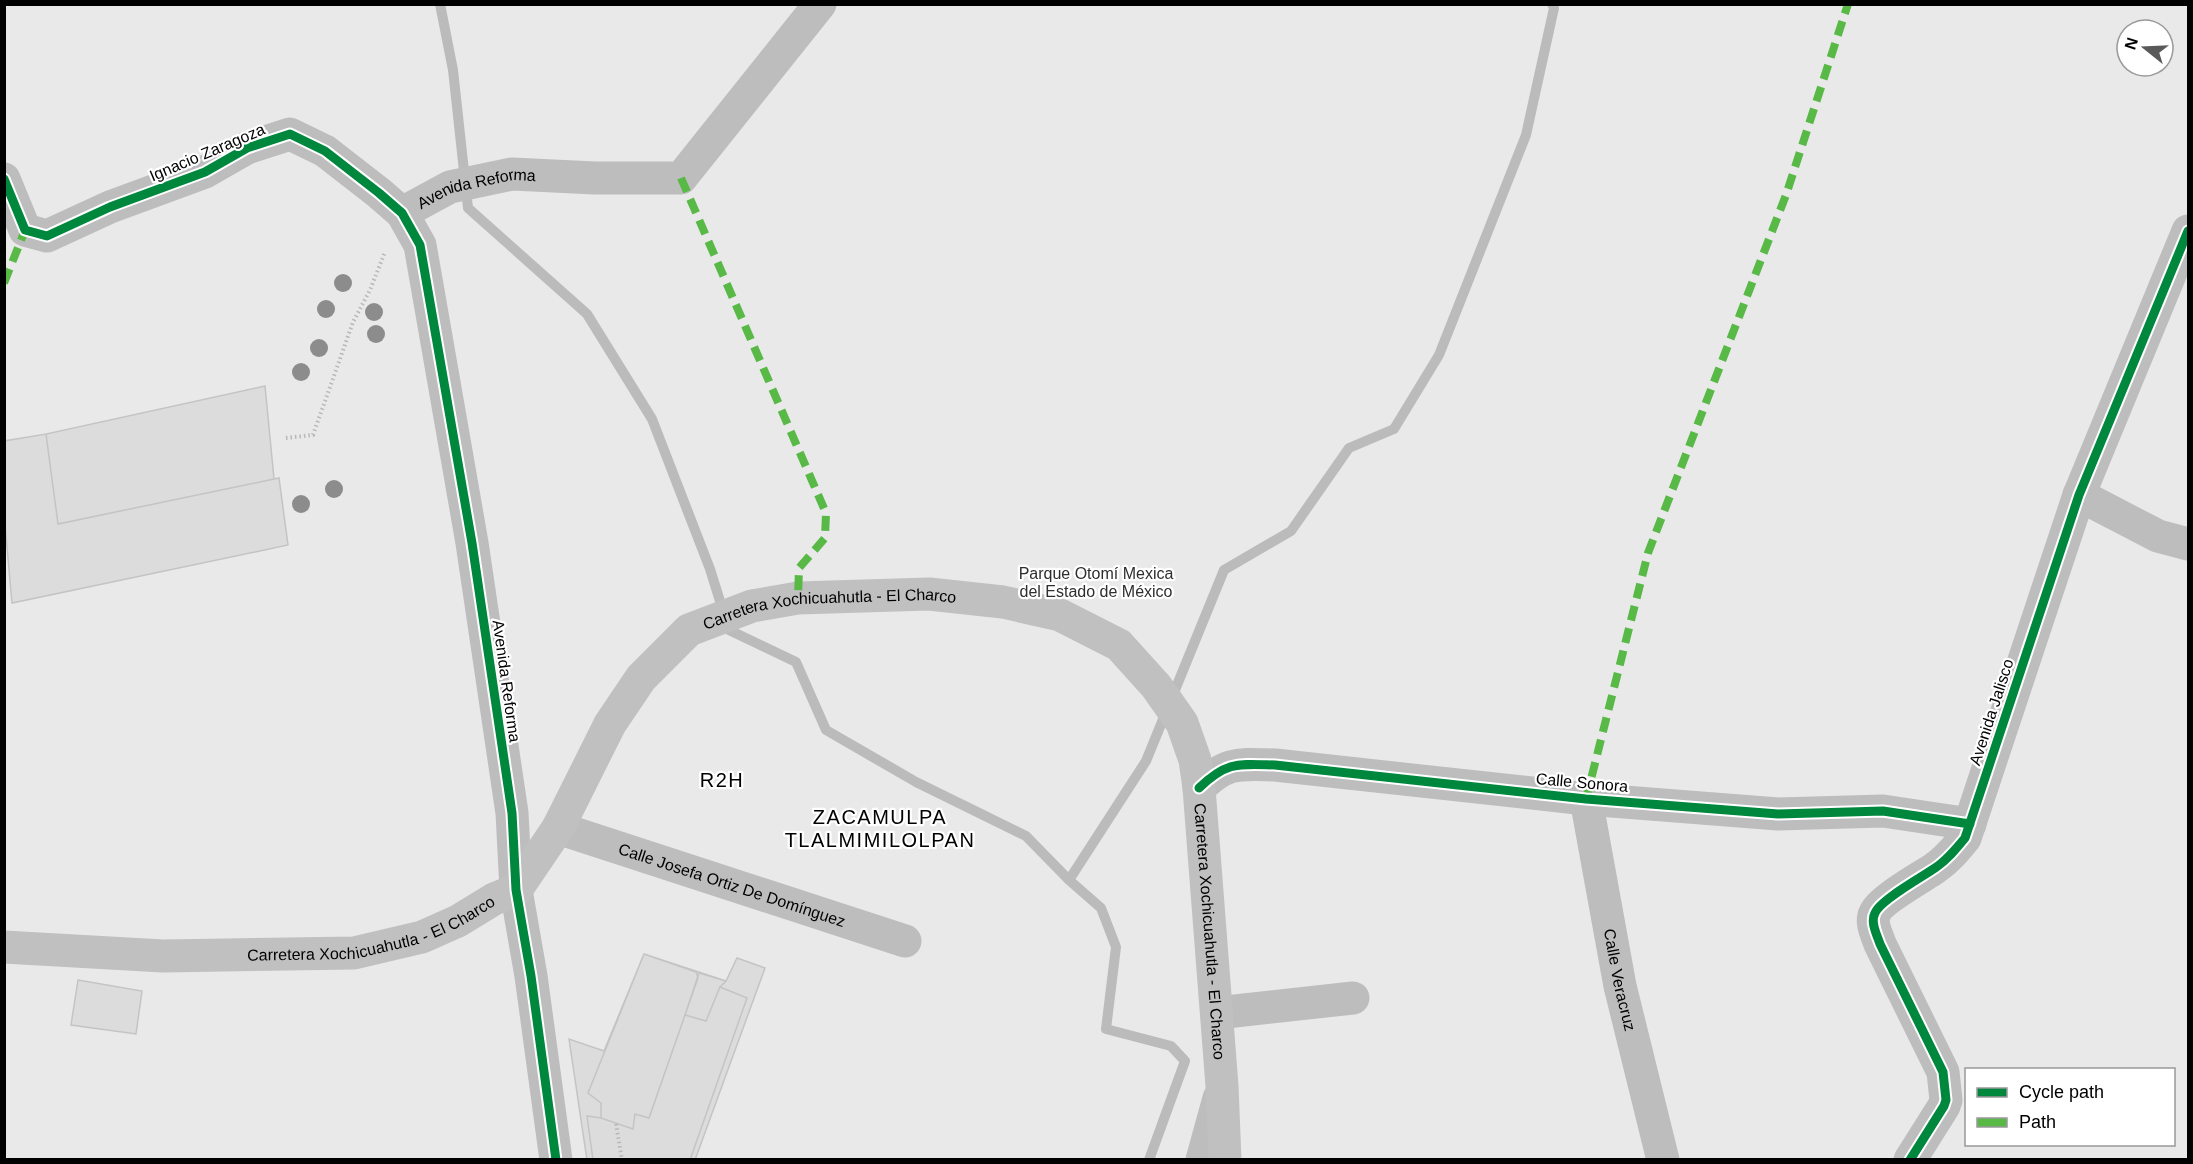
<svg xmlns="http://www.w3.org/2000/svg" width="2193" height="1164" font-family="Helvetica,sans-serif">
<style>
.green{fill:#e9e9e9;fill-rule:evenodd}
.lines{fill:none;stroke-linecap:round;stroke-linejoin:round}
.stream{stroke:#bbb;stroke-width:10}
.building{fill:#dcdcdc;stroke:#c4c4c4;stroke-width:1.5}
.path{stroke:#b8b8b8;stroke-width:4;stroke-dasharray:1.5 3;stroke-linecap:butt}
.minor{stroke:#bdbdbd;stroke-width:33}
.secondary{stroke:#c0c0c0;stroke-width:33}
.quiet{stroke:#58b947;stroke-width:8;stroke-dasharray:15 8;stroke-linecap:butt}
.cycleway-casing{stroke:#fff;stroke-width:13}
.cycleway{stroke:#00873e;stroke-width:9}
.tree{fill:#8c8c8c}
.labels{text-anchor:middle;stroke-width:4.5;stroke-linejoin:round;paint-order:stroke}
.street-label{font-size:16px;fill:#000;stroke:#fff}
.park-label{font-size:16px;fill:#2e2e2e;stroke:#fff}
.quarter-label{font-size:20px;letter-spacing:1.5px;fill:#000;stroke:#fff}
</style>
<rect width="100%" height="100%" fill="#fff"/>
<!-- green -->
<path class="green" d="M 5,5 L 2188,5 L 2188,1159 L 5,1159 ZM 2127,30 L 2163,30 L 2163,66 L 2127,66 ZM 1966,1070 L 2174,1070 L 2174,1144 L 1966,1144 Z"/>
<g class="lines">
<!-- stream -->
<path class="stream" d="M 440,4 L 453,70 L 468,208 L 587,314 L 652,419 L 710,569 L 729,630 L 796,662 L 826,730 L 916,782 L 1026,836 L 1069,880 L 1101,908 L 1116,947 L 1106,1029 L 1171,1046 L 1185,1061 L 1149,1160
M 1069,880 L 1146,761 L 1224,570 L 1291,531 L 1349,448 L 1394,429 L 1439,355 L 1526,135 L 1554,8 L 1552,4"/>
</g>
<!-- building -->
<path class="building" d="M 265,386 L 274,479 L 58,524 L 46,434 Z
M 46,434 L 58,524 L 279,478 L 288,545 L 12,603 L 4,513 L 4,441 Z
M 644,954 L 726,981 L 737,958 L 765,968 L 695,1160 L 587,1160 L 569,1039 L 604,1051 Z
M 644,954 L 696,972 L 698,978 L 649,1118 L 635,1114 L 633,1129 L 601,1118 L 601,1103 L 588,1093 Z
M 699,973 L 726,981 L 720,987 L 706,1021 L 685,1015 Z
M 78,980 L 142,991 L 136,1034 L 71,1025 Z
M 720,987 L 747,998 L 690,1160 L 593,1160 L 587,1116 L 601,1118 L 633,1129 L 635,1114 L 649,1118 L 685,1015 L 706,1021 Z"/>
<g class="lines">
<!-- path -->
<path class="path" d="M 286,438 L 313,435 L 353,322 L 370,290 L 385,252
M 616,1124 L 622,1160"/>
<!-- minor -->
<g class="minor">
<path d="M 4,179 L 25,230 L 47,236 L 110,207 L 205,172 L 247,148 L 290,134 L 325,151 L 379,193 L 402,213 L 420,245 L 472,543 L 512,813 L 516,890 L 531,976 L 556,1160"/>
<path id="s1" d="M 402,213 L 450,187 L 512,174 L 595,178 L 681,178 L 820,4"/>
<path d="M 2079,495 L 2158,536 L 2188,544"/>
<path d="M 1199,788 C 1227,761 1238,764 1275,765 L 1586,799 L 1778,814 L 1883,811 L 1970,824"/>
<path id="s2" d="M 1586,799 L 1620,986 L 1663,1160"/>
<path id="s3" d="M 558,828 L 905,941"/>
<path d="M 1217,1013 L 1353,998"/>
<path d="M 1202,1160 L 1219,1098"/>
<path d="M 1910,1160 L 1944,1106 L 1946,1100 L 1943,1072 L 1880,944 C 1877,935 1870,922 1875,913 C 1880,900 1922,877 1935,868 C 1947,860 1956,849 1965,838 L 2079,495 L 2188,231"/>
</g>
<!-- secondary -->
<path class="secondary" id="s4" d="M 4,947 L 163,956 L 354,953 L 422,937 L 458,921 L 494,899 L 516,890 L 558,828 L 610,724 L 641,678 L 689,630 L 752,606 L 798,598 L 929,594 L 1003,602 L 1060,615 L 1119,645 L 1156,686 L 1182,723 L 1195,760 L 1199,788 L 1222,1086 L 1225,1160"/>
<!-- quiet -->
<path class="quiet" d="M 681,178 L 826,513 L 825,538 L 799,568 L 798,598
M 4,283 L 25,230
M 1586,799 L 1648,553 L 1786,195 L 1848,4"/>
<defs>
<path id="cycleway" d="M 4,179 L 25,230 L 47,236 L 110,207 L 205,172 L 247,148 L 290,134 L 325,151 L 379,193 L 402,213 L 420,245 L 472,543 L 512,813 L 516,890 L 531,976 L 556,1160
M 1199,788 C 1227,761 1238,764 1275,765 L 1586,799 L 1778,814 L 1883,811 L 1970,824
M 1910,1160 L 1944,1106 L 1946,1100 L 1943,1072 L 1880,944 C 1877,935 1870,922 1875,913 C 1880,900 1922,877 1935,868 C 1947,860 1956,849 1965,838 L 2079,495 L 2188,231"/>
</defs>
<!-- cycleway casing -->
<use href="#cycleway" class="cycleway-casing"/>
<!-- cycleway -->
<use href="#cycleway" class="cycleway"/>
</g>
<!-- trees -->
<g class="tree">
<circle cx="343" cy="283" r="9"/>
<circle cx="326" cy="309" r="9"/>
<circle cx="374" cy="312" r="9"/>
<circle cx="376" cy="334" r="9"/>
<circle cx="319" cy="348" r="9"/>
<circle cx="301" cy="372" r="9"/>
<circle cx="334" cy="489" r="9"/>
<circle cx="301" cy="504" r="9"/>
</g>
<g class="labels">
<!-- street labels -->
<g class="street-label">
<text transform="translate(207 152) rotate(-23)" y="6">Ignacio Zaragoza</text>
<text dy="6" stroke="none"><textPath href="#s1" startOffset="80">Avenida Reforma</textPath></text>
<text dy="6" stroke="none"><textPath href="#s4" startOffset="984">Carretera Xochicuahutla - El Charco</textPath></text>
<text transform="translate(507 681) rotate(82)" y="6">Avenida Reforma</text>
<text transform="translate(1991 712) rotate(-72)" y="6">Avenida Jalisco</text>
<text transform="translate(1582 782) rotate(5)" y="6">Calle Sonora</text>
<text dy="6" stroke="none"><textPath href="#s3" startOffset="183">Calle Josefa Ortiz De Domínguez</textPath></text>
<text dy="6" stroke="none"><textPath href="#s4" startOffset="372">Carretera Xochicuahutla - El Charco</textPath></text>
<text dy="6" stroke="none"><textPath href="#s4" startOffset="1596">Carretera Xochicuahutla - El Charco</textPath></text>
<text dy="6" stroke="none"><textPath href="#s2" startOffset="184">Calle Veracruz</textPath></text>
</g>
<!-- park labels -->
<g class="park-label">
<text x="1096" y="579">Parque Otomí Mexica<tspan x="1096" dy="18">del Estado de México</tspan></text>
</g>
<!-- quarter labels -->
<g class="quarter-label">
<text x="722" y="787">R2H</text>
<text x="880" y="824">ZACAMULPA<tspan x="880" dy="23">TLALMIMILOLPAN</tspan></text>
</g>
</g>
<!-- border -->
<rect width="2193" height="1164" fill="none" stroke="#000000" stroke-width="12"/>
<!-- legend -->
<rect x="1965" y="1068" width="210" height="78" fill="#ffffff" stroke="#999999" stroke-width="1.5"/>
<rect x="1977" y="1088" width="30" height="9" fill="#00873e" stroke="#999999" stroke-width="1.5"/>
<text x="2019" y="1098" font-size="18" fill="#000000">Cycle path</text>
<rect x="1977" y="1118" width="30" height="9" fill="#58b947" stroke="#999999" stroke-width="1.5"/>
<text x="2019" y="1128" font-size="18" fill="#000000">Path</text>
<!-- north arrow -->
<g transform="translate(2145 48) rotate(288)"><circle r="28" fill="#ffffff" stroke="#999999" stroke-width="1.5"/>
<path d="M0-4.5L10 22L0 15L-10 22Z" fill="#595959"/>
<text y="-9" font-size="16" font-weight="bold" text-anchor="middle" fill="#000000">N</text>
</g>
</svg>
